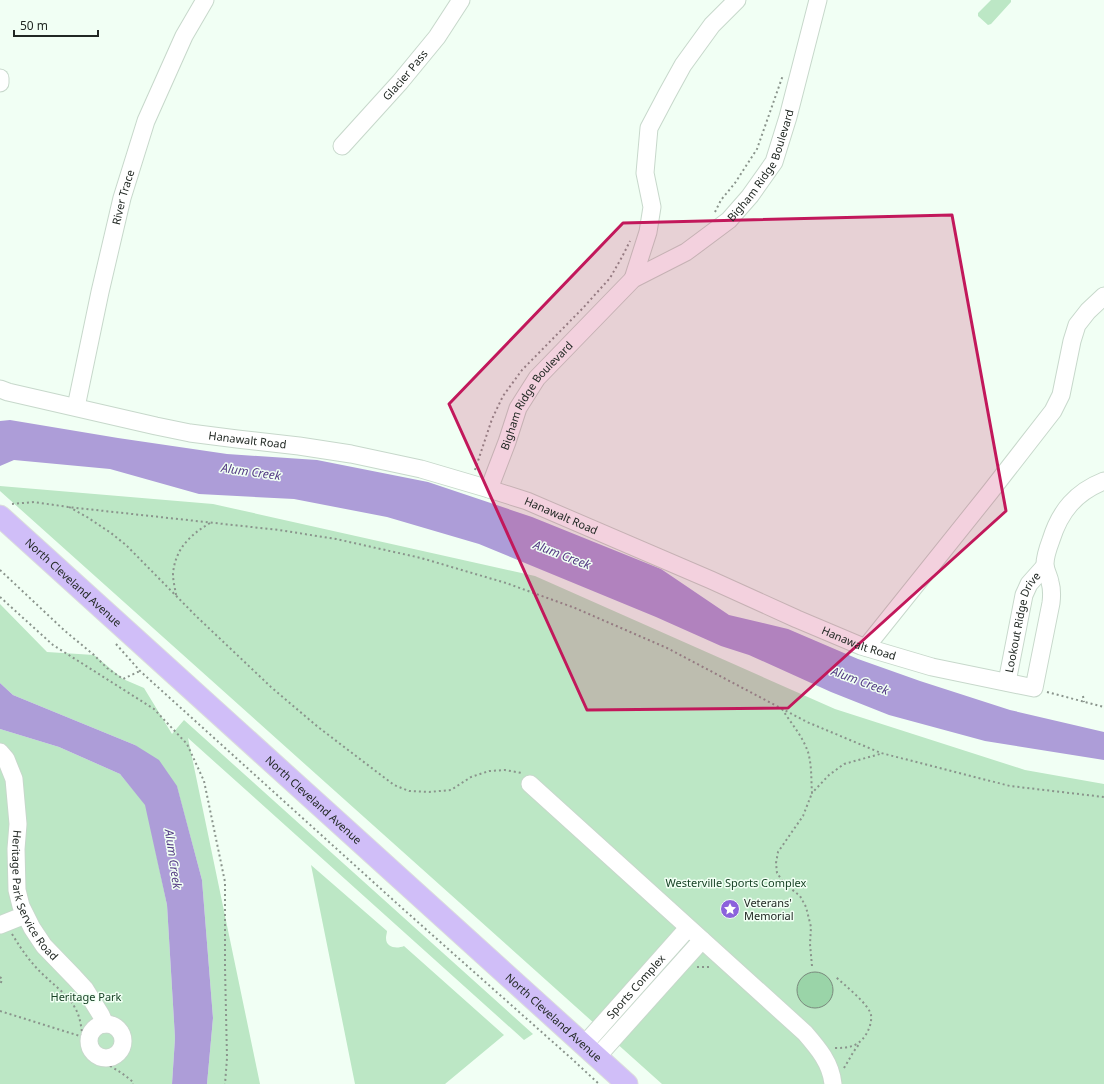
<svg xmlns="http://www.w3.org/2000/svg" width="1104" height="1084" font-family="'Noto Sans',sans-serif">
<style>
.green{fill:#bce7c5}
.water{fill:#ad9dd8}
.building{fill:#9ad4a8;stroke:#7a897d}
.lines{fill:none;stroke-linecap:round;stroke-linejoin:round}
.minor-casing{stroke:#c7d8cb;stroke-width:19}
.major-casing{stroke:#dbdddc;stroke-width:23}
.path{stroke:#8a948c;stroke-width:2;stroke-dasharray:2 3;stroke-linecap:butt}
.minor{stroke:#fff;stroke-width:17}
.major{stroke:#d0bef8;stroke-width:21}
.marked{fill:#c2185b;fill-opacity:0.2;stroke:#c2185b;stroke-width:3;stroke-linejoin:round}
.labels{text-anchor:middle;stroke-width:3;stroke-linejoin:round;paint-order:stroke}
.street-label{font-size:11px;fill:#212823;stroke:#f1fff4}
.park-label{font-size:11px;fill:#164124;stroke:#f1fff4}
.poi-label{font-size:11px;fill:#212823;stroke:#f1fff4;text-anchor:start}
.water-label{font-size:12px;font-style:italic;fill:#543c84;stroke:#f1fff4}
</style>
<rect width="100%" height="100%" fill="#f1fff4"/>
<!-- green -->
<path class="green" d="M 991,0 L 1011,0 L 1011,2 L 991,24 L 988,25 L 978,16 L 978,13 Z
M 0,486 L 213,504 L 535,576 L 835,709 L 1025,770 L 1104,784 L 1104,1084 L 662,1084 L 0,491 Z
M 0,604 L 47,652 L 94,655 L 123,679 L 144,688 L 172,734 L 184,720 L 533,1034 L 524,1040 L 188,738 L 260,1084 L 207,1084 L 213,1018 L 202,880 L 177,787 L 135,745 L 13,695 L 0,683 Z
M 0,729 L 59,747 L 120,774 L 146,805 L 167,905 L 175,1038 L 172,1084 L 0,1084 Z
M 311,865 L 387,931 C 387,933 386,935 386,938 C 386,948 397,949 404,946 L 504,1035 L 445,1084 L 355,1084 Z"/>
<!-- water -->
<path class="water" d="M 10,420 L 118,438 L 227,454 L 317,460 L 428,482 L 532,517 L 661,569 L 729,615 L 788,629 L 858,659 L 920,681 L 1010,710 L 1104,732 L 1104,760 L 985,741 L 889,715 L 831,692 L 749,655 L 721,646 L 656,617 L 479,544 L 387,517 L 294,499 L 199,494 L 110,469 L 14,460 L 0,466 L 0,421 Z
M 0,683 L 13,695 L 135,745 L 159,760 L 177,786 L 202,880 L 213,1018 L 207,1084 L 172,1084 L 175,1038 L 167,905 L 145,805 L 120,774 L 59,747 L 0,729 Z"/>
<!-- building -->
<path class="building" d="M797 990a18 18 0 1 1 36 0a18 18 0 1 1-36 0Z"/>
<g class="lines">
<defs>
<g id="minor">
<path d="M 0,78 L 0,83"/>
<path id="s1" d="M 342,146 L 400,82 L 437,37 L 461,0"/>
<path d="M 633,279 L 648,232 L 652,207 L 645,173 L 649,128 L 667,94 L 683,65 L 712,25 L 737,0"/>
<path id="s2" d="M 0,389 L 8,392 L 156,426 L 190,433 L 237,439 L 299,446 L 351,454 L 421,469 L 489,489 L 527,501 L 711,580 L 797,619 L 861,646 L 932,667 L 1034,688 L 1051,603 C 1052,595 1052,589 1050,582 C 1049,576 1045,570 1045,564 C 1045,556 1048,548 1051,540 C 1060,511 1076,492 1104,481"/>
<path id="s3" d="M 76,407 L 100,292 L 122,198 L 146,121 L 184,36 L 205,0"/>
<path id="s4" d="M 489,489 L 507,442 L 518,408 L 537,378 L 633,279 L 686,252 L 729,220 L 750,196 L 774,162 L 788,117 L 818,0"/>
<path d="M 866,647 L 990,492 L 1053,411 L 1061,395 L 1072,341 L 1077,325 L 1088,311 L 1104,296"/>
<path id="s5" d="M 1007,682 L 1024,595 L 1029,584 L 1045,566"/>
<path id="s6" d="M 0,752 L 6,759 L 14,779 L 18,824 L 16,849 L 17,890 L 21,906 L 32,928 L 44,946 L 74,977 L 85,989 L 101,1015 L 105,1024"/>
<path d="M 530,784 L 805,1033 C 818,1048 831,1063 833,1084"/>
<path d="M 0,925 L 25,915"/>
<circle cx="106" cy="1041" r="17"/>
<path id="s7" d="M 584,1045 L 688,928"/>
<path d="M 597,1057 L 702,940"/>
</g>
<g id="major">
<path id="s8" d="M 0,516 L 627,1084"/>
</g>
</defs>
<!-- minor casing -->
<use href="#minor" class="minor-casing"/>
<!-- major casing -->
<use href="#major" class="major-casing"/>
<!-- path -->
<path class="path" d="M 715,212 L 721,200 L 735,183 L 757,149 L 783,75
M 475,470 L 492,419 L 503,396 L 522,370 L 583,308 L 610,278 L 622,257 L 630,241
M 12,504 L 34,502 L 68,507 L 279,530 L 336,539 L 421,558 L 506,583 L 575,608 L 667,648 L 807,722 L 881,753 L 1010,786 L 1104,797
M 69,507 L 87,517 L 111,533 L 126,545 L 196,616 L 271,687 L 318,727 L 394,785 L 409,791 L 429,792 L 451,790 L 471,777 L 489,771 L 505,770 L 522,773
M 0,570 L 65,631 L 94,655 L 107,668 L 123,679 L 140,671
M 176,595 C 175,588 173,581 173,574 C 175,549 190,535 210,523
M 0,597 L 53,645 L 154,709 L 187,744 L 204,781 L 225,882 L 225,967 L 227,1058 L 225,1084
M 116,644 L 140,671 L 402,908 L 572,1059 L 599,1084
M 1047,692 L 1104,707
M 1083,696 L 1084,702
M 782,709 C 791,723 803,737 808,752 C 812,766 811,779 812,793 L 829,775 L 844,764 L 880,754
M 12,934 C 23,952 32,965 48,979 C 57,988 69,996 75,1008 C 85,1024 78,1044 94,1058 C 98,1062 105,1063 110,1066 C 119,1071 126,1076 133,1082 L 133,1084
M 812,966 L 810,944 L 811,927 L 806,907 L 800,896 L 784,883 L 777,873 L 776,863 L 778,852 L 803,816 L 812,793
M 697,967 L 711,967
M 0,977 L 2,979 L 0,986
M 0,1011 L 83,1037
M 835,1048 C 848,1048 857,1047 865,1036 C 869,1030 872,1022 871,1015 C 869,1004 844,985 835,976
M 844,1068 L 854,1051 L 860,1043"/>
<!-- minor -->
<use href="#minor" class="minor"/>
<!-- major -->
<use href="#major" class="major"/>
</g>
<!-- marked area -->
<path class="marked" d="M 952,215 L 1006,511 L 788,708 L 587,710 L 449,404 L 623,223 Z"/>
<!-- icons -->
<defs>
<symbol id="sight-disc" viewBox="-11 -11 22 22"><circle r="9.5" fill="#8c62dc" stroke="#f1fff4"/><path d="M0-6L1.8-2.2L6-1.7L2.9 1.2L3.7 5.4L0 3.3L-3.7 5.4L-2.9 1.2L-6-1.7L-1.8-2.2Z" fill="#fff"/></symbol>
</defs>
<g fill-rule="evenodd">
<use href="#sight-disc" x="719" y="898" width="22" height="22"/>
</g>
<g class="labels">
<!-- street labels -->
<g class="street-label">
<text dy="4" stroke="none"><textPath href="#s1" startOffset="95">Glacier Pass</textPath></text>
<text dy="4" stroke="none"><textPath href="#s4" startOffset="437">Bigham Ridge Boulevard</textPath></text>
<text dy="4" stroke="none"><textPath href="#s3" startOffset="215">River Trace</textPath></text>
<text dy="4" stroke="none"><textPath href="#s4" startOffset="106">Bigham Ridge Boulevard</textPath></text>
<text dy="4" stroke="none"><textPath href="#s2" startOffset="253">Hanawalt Road</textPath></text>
<text dy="4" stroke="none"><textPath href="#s2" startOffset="577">Hanawalt Road</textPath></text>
<text dy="4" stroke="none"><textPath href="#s8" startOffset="99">North Cleveland Avenue</textPath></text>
<text dy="4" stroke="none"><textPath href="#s5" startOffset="62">Lookout Ridge Drive</textPath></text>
<text dy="4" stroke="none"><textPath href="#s2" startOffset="901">Hanawalt Road</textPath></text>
<text dy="4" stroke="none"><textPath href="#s8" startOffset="423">North Cleveland Avenue</textPath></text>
<text dy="4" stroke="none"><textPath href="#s6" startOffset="152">Heritage Park Service Road</textPath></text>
<text dy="4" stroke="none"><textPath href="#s7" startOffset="78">Sports Complex</textPath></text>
<text dy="4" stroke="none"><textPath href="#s8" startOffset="747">North Cleveland Avenue</textPath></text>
</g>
<!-- park labels -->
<g class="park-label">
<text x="736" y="887">Westerville Sports Complex</text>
<text x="86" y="1001">Heritage Park</text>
</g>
<!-- poi labels -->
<g class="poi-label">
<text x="744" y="907">Veterans'<tspan x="744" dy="13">Memorial</tspan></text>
</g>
<!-- water labels -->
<g class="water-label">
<text transform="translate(251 472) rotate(8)" y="4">Alum Creek</text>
<text transform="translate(562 555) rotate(21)" y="4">Alum Creek</text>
<text transform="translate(860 681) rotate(20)" y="4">Alum Creek</text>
<text transform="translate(173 859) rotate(82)" y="4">Alum Creek</text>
</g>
</g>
<!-- scale -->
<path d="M14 30v6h84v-6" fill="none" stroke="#212823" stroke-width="2"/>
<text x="20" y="30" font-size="12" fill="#212823" stroke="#f1fff4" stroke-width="3" paint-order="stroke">50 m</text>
</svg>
